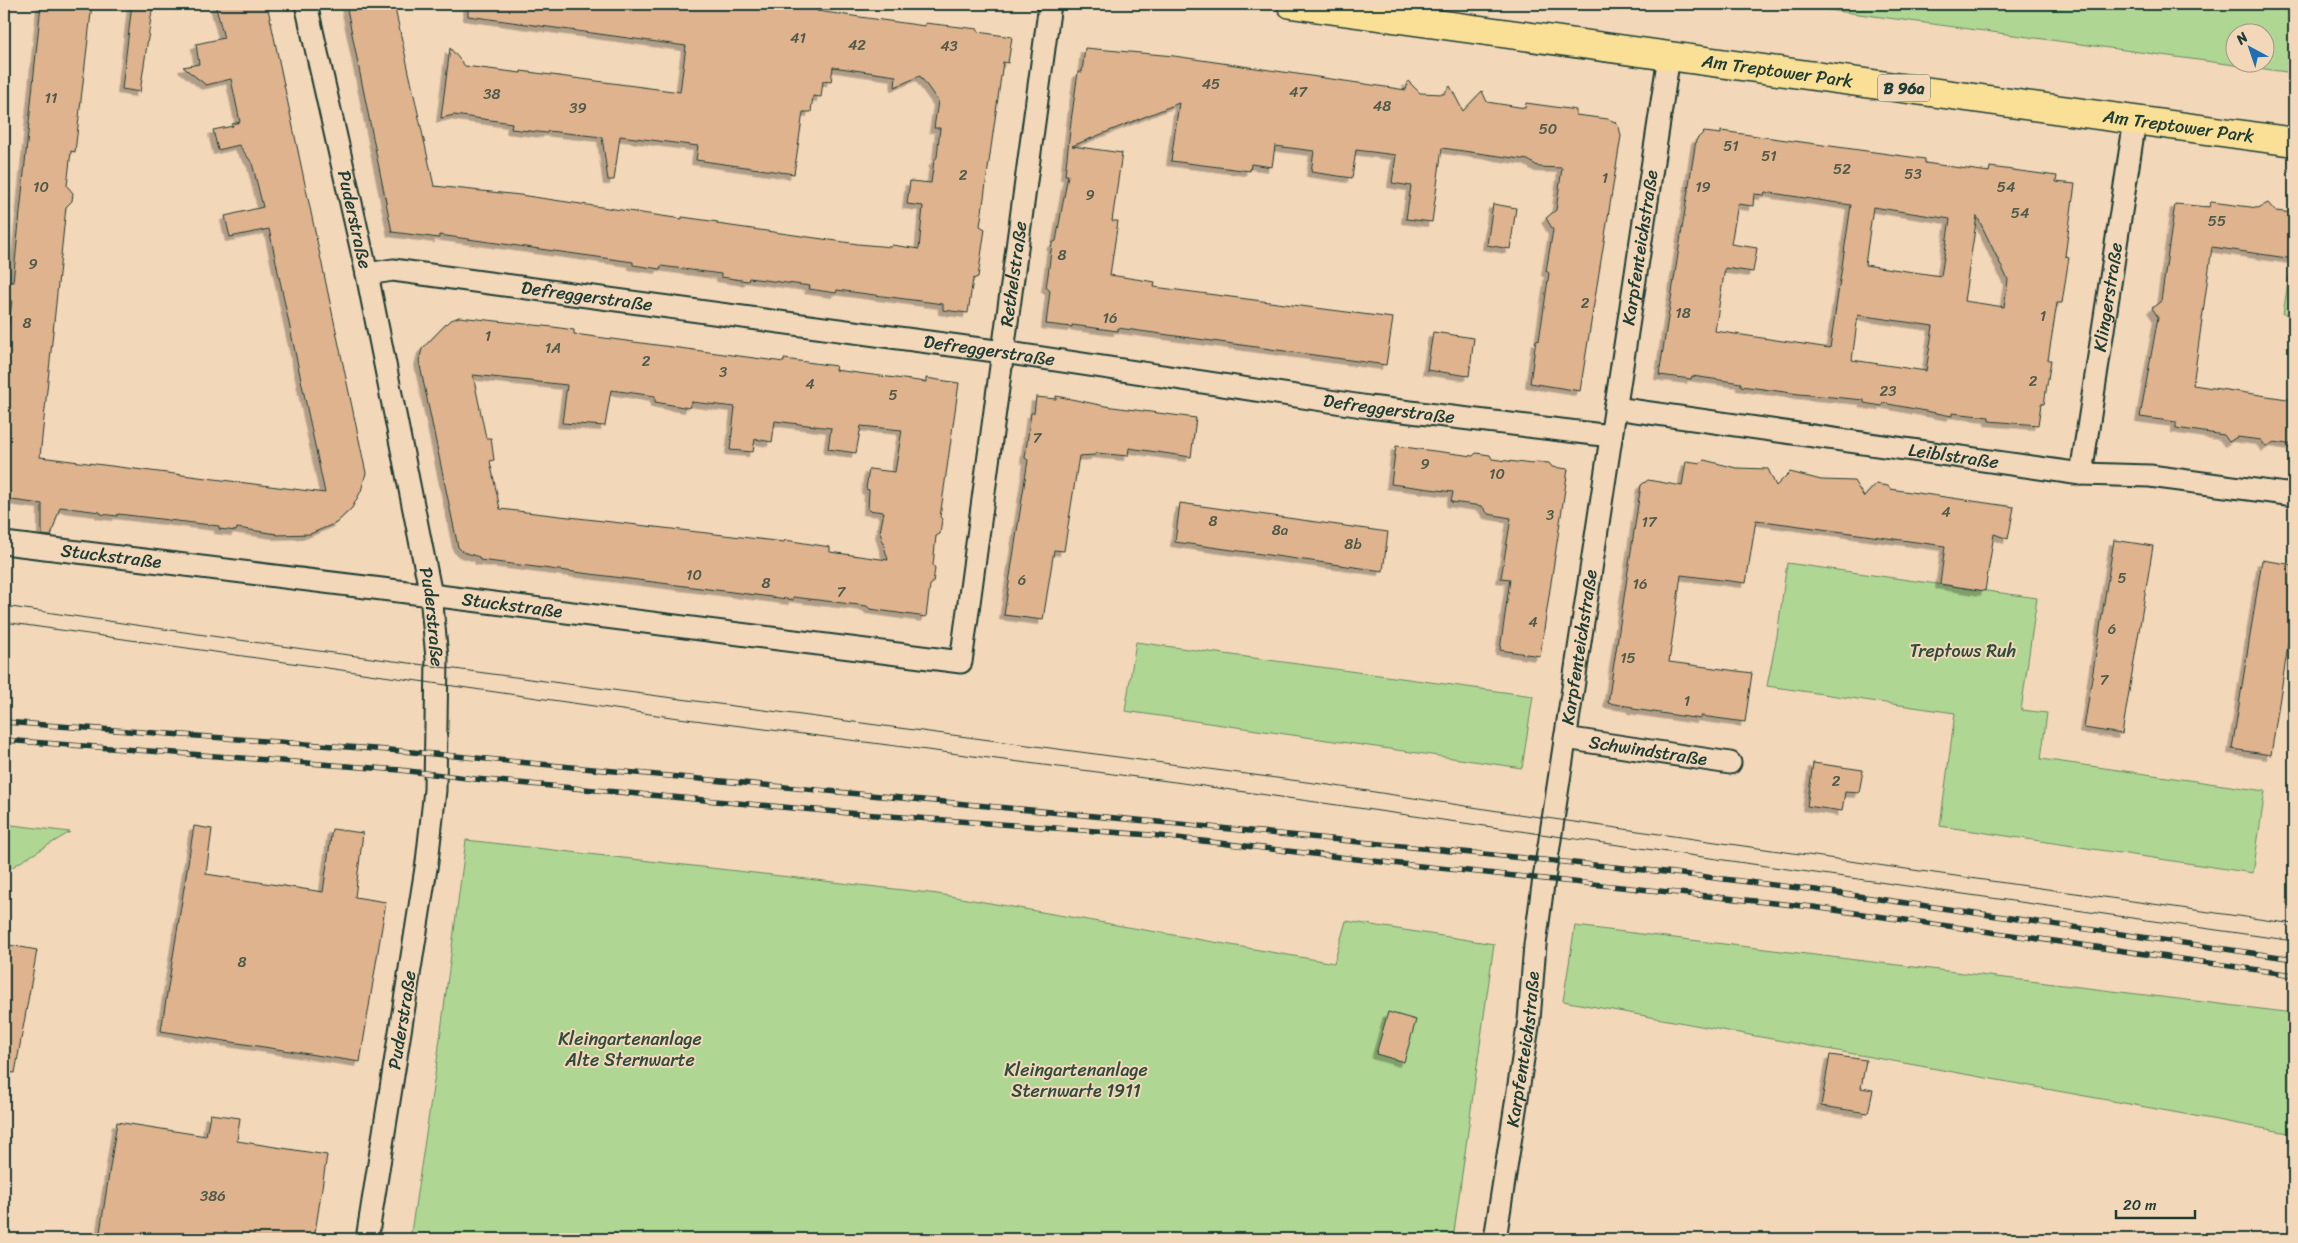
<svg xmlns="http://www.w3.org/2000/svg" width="2298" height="1243" font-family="Sriracha,sans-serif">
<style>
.green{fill:#afd692;stroke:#678a63;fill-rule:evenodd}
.building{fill:#deb38e;stroke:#1f3d34;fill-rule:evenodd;filter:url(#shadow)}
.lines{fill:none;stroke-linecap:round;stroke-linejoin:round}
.street-casing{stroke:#1f3d34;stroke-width:25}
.primary-casing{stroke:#1f3d34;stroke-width:31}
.street{stroke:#f2d7b9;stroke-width:21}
.primary{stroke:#f9e096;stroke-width:28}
.tram{stroke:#1f3d34;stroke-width:1}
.rail-casing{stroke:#1f3d34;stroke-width:5.5}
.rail{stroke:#f2d7b9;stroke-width:4;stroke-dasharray:11;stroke-linecap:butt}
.labels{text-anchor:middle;stroke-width:4;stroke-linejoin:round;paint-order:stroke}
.number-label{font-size:15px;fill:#4f5a4a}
.shield{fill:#f2d7b9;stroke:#5e6b5c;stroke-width:1}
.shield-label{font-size:16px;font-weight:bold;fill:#1f3d34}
.street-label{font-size:18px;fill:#1f3d34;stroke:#f2d7b9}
.park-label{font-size:18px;fill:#2d4c3d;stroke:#f2d7b9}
</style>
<defs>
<filter id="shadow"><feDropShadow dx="-4.5" dy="4.5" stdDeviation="0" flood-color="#0004"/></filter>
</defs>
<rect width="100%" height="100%" fill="#f2d7b9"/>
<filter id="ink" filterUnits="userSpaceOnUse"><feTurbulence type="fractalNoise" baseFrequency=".02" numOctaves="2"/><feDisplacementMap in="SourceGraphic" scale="10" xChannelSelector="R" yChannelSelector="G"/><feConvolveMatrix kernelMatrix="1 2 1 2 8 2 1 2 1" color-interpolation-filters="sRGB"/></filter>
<g filter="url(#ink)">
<!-- green -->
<path class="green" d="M 1785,4 L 2294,4 L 2294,73 ZM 2236,32 L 2266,32 L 2266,62 L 2236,62 Z
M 2289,276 L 2294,277 L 2294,315 L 2283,314 Z
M 1787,563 L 2037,598 L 2021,710 L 2047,713 L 2041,759 L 2265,791 L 2253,873 L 1940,826 L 1955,713 L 1767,686 L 1777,636 Z
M 1136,642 L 1533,696 L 1522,768 L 1125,711 Z
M 4,824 L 70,832 L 4,872 Z
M 466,840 L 938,894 L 1334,963 L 1346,921 L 1494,944 L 1453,1239 L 410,1239 L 437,1061 Z
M 1575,926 L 2294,1013 L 2294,1134 L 1563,1001 Z"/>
<!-- building -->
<path class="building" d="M 41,4 L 92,4 L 75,152 L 71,151 L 67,186 L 73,193 L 72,201 L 66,207 L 40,457 L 325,493 L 269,229 L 230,237 L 225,216 L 263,207 L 252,163 L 239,145 L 218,150 L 213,130 L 233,126 L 232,124 L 240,122 L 231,79 L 206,85 L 183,67 L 199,64 L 196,44 L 224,38 L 215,4 L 267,4 L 366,473 L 361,491 L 352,508 L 336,523 L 310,534 L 277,535 L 277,534 L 237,528 L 236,531 L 219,529 L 219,526 L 118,514 L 117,516 L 101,514 L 100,512 L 60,507 L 51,536 L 42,535 L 42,504 L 4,499 L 4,341 L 7,341 L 12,300 L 4,298 L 4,282 L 13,282 Z
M 132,4 L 153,4 L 140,92 L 122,89 Z
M 346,4 L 394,4 L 434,186 L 520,195 L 682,219 L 682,217 L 718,222 L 717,224 L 858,244 L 891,247 L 892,245 L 919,249 L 923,206 L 907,204 L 910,181 L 931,183 L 934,161 L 937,157 L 940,128 L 934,128 L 938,101 L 920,76 L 895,87 L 896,76 L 833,67 L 831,82 L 823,81 L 821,97 L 813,96 L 811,112 L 803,112 L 794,174 L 696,160 L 698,146 L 620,136 L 614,180 L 608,180 L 602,137 L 548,131 L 547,133 L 511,129 L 512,123 L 454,115 L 441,118 L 450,48 L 465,66 L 521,73 L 521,71 L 680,92 L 686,46 L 468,16 L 468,4 L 792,4 L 817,7 L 817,11 L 925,26 L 925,23 L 978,29 L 978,32 L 1012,37 L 1008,63 L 1003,62 L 980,226 L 985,229 L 978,277 L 973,279 L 968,313 L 943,310 L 943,304 L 837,290 L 836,293 L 809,289 L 810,286 L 749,278 L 748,281 L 721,277 L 721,274 L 661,266 L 660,269 L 633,265 L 633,262 L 439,235 L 439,238 L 392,232 Z
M 1085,48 L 1174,56 L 1406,90 L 1408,81 L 1420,93 L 1444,94 L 1450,86 L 1463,111 L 1482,91 L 1487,102 L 1525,108 L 1526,103 L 1576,110 L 1576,115 L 1608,119 L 1615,122 L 1619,127 L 1621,136 L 1580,391 L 1530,383 L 1536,340 L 1539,341 L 1549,273 L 1546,271 L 1553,230 L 1546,218 L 1556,210 L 1562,168 L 1539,167 L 1528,160 L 1442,148 L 1432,222 L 1406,219 L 1411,186 L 1392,183 L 1396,155 L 1356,150 L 1352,178 L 1311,172 L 1314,151 L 1275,146 L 1272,167 L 1251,164 L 1250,171 L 1171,161 L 1179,103 L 1072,146 L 1122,153 L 1112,221 L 1118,221 L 1110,275 L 1155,282 L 1154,287 L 1393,318 L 1386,365 L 1118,328 L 1118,331 L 1072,325 L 1072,327 L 1046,324 L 1050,291 L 1046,287 L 1048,275 L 1052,243 L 1056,241 L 1068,175 L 1065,175 L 1071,121 L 1078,72 L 1082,72 Z
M 1721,131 L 1925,159 L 1925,163 L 1989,172 L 1990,167 L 2057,176 L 2056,182 L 2075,184 L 2065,256 L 2069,257 L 2062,303 L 2057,303 L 2048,360 L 2051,360 L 2044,404 L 2041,404 L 2038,425 L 1989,421 L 1989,417 L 1952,413 L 1952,416 L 1883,403 L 1882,406 L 1864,403 L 1864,400 L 1799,394 L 1741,386 L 1741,383 L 1692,376 L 1691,379 L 1659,375 L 1696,140 L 1704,132 L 1721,134 ZM 1765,192 L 1851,205 L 1830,348 L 1715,331 L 1725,268 L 1753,272 L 1757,248 L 1731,244 L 1738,204 L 1753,206 L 1754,194 L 1764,195 ZM 1873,207 L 1950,219 L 1941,276 L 1865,265 ZM 1977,216 L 2008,280 L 2004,307 L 1964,301 ZM 1858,315 L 1933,326 L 1926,371 L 1852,360 Z
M 2211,202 L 2258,208 L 2268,203 L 2275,211 L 2294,213 L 2294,259 L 2212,247 L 2193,385 L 2294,400 L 2294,445 L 2274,442 L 2266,447 L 2261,440 L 2237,437 L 2229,442 L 2224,435 L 2176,428 L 2176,422 L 2140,417 L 2158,317 L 2152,308 L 2161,301 L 2175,204 L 2209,207 Z
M 1493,204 L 1516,208 L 1510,249 L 1487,245 Z
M 459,317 L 553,327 L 574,330 L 574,334 L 784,362 L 784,359 L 836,366 L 835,370 L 926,382 L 926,378 L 959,383 L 940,517 L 942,519 L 940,534 L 936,536 L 933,565 L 935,568 L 933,583 L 930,585 L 926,617 L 870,609 L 867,606 L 793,597 L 793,600 L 779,598 L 480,560 L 479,557 L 463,552 L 458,547 L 419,361 L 422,349 L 449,321 ZM 473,375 L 567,385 L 562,423 L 605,426 L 611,390 L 655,396 L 655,402 L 689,408 L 691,402 L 735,407 L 730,450 L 753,452 L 755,439 L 772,442 L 775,421 L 831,428 L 828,449 L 856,453 L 861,426 L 902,430 L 895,472 L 869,469 L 866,489 L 869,490 L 868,510 L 884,512 L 880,532 L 888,560 L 830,552 L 830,547 L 785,540 L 784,542 L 500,509 L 490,461 L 494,460 L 491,438 L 486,438 Z
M 1433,332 L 1474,338 L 1469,376 L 1427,370 Z
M 1056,396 L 1105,406 L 1196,418 L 1191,457 L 1129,448 L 1128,456 L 1096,453 L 1095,455 L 1079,456 L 1064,551 L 1054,550 L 1043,620 L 1004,615 L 1028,460 L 1025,458 L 1031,413 L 1034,413 L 1036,397 L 1056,399 Z
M 1396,446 L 1473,456 L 1476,453 L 1490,455 L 1492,459 L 1532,464 L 1536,462 L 1549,463 L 1552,467 L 1568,469 L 1540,656 L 1500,650 L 1510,579 L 1501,578 L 1511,518 L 1488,514 L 1482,506 L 1451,502 L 1453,492 L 1391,484 Z
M 1704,460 L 1736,468 L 1768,469 L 1776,486 L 1790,472 L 1821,480 L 1854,481 L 1864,497 L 1876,484 L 1888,486 L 1890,489 L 2014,507 L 2008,539 L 1994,534 L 1985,591 L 1940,584 L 1945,546 L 1756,520 L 1746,583 L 1681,575 L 1669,662 L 1752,673 L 1745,722 L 1701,716 L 1701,719 L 1633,709 L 1633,707 L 1608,703 L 1641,485 L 1648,480 L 1682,486 L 1686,461 L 1701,463 Z
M 1180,503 L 1388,532 L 1383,571 L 1175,542 Z
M 2114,540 L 2153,546 L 2122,734 L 2084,728 Z
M 2262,560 L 2294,565 L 2294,607 L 2271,755 L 2232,749 Z
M 1813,763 L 1863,770 L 1859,793 L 1845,792 L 1842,811 L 1807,806 Z
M 194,826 L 212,829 L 206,874 L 323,892 L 332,829 L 363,833 L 355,897 L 386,902 L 360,1062 L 161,1031 Z
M 4,944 L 37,950 L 15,1073 L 4,1072 Z
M 1388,1012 L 1416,1020 L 1404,1062 L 1376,1054 Z
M 1830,1055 L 1866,1060 L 1861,1088 L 1873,1090 L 1868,1113 L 1821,1106 Z
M 210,1114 L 240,1118 L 237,1141 L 327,1155 L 314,1239 L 99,1239 L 117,1122 L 206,1136 Z"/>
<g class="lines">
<defs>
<g id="street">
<path id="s1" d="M 306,4 L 367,274 L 431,595 L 437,658 L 435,790 L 427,862 L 367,1239"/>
<path id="s2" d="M 367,274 L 393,270 L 1003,352 L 1369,407 L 1611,436"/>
<path id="s3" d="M 1615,408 L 2081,474 L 2150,476 L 2294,495"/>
<path id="s4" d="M 2081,474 L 2135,120"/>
<path id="s5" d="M 4,543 L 431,595 L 961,662 L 1050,4"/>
<path id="s6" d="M 1565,738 L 1730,763"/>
<path id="s7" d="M 1495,1239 L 1529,1020 L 1535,945 L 1542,892 L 1669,56"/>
</g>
<g id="primary">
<path id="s8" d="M 1291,4 L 2294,142"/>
</g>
</defs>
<!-- street casing -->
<use href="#street" class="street-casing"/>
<!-- primary casing -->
<use href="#primary" class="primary-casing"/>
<!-- street -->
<use href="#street" class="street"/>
<!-- primary -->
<use href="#primary" class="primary"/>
<!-- tram -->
<path class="tram" d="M 4,606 L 281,646 L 1329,785 L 1511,813 L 2294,924
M 4,622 L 671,717 L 1175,782 L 2294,941"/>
<defs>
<path id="rail" d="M 4,722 L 402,751 L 1179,824 L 1665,872 L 1816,890 L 2294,959
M 4,740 L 400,770 L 475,779 L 848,813 L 1151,835 L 1382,862 L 1813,907 L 2294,975"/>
</defs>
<!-- rail casing -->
<use href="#rail" class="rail-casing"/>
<!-- rail -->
<use href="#rail" class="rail"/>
</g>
</g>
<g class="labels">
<!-- number labels -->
<g class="number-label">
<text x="798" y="43">41</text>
<text x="857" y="50">42</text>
<text x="949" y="51">43</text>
<text x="1211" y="89">45</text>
<text x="1298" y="97">47</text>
<text x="492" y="99">38</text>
<text x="51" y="103">11</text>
<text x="1382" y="111">48</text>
<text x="578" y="113">39</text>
<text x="1548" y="134">50</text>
<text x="1731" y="151">51</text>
<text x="1769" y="161">51</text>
<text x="1842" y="174">52</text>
<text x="1913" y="179">53</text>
<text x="963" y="180">2</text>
<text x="1605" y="183">1</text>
<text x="41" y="192">10</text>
<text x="1703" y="192">19</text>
<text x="2006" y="192">54</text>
<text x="1090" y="200">9</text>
<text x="2020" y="218">54</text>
<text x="2217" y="226">55</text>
<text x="1062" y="260">8</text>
<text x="33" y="269">9</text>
<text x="1585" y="308">2</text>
<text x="1683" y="318">18</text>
<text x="2043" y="321">1</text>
<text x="1110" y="323">16</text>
<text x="27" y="328">8</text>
<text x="488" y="341">1</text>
<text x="553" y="353">1A</text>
<text x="646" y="366">2</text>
<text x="723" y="377">3</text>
<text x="2033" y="386">2</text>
<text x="810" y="389">4</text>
<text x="1888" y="396">23</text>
<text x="893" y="400">5</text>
<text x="1037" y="443">7</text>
<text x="1425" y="469">9</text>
<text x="1497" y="479">10</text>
<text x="1946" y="517">4</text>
<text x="1550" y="520">3</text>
<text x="1213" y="526">8</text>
<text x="1649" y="527">17</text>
<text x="1280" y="535">8a</text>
<text x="1353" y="549">8b</text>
<text x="694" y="580">10</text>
<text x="2122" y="583">5</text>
<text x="1022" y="585">6</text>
<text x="766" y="588">8</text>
<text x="1640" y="589">16</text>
<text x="841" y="597">7</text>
<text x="1533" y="627">4</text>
<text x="2112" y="634">6</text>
<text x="1628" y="663">15</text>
<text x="2104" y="685">7</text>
<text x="1687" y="706">1</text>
<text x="1836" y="786">2</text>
<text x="242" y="967">8</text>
<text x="213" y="1201">386</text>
</g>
<!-- shield labels -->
<rect class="shield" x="1878" y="74.5" width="52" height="27" rx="4"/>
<g class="shield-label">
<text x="1904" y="94">B 96a</text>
</g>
<!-- street labels -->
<g class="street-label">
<text dy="6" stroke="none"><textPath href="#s8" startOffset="491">Am Treptower Park</textPath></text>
<text dy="6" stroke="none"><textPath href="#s8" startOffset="896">Am Treptower Park</textPath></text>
<text dy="6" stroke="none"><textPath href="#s1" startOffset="221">Puderstraße</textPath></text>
<text dy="6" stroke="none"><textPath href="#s7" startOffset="1002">Karpfenteichstraße</textPath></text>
<text dy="6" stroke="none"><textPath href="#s5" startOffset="1356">Rethelstraße</textPath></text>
<text dy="6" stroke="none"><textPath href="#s2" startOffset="222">Defreggerstraße</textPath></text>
<text dy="6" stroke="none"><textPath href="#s4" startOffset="179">Klingerstraße</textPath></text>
<text dy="6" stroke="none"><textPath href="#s2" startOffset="628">Defreggerstraße</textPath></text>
<text dy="6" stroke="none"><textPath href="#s2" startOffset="1032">Defreggerstraße</textPath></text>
<text dy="6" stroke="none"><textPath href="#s3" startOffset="342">Leiblstraße</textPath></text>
<text dy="6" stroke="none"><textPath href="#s5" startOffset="108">Stuckstraße</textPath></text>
<text dy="6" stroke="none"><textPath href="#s5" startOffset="512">Stuckstraße</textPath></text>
<text dy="6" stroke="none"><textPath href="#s1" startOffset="626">Puderstraße</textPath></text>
<text dy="6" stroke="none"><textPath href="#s7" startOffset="598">Karpfenteichstraße</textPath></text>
<text dy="6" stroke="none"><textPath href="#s6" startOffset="84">Schwindstraße</textPath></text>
<text transform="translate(402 1020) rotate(-81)" y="6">Puderstraße</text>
<text dy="6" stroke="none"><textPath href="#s7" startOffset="192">Karpfenteichstraße</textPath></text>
</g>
<!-- park labels -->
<g class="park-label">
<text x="1963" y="657">Treptows Ruh</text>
<text x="630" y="1045">Kleingartenanlage<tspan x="630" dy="21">Alte Sternwarte</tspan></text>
<text x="1076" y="1076">Kleingartenanlage<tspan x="1076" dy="21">Sternwarte 1911</tspan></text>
</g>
</g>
<!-- margin -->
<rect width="2298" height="1243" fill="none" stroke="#f2d7b9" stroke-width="20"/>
<rect x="10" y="10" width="2278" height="1223" fill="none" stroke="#1f3d34" stroke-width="2" filter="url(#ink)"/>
<!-- north arrow -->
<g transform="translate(2250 48) rotate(320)"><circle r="24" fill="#f2d7b9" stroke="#9e9984"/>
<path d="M0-4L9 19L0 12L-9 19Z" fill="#1f6fb2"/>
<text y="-8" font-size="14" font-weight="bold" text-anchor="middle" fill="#1f3d34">N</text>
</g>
<!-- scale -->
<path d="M2116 1210v8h79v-8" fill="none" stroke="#1f3d34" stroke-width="2.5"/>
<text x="2123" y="1210" font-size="15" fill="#1f3d34" stroke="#f2d7b9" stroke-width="4" paint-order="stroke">20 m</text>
</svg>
